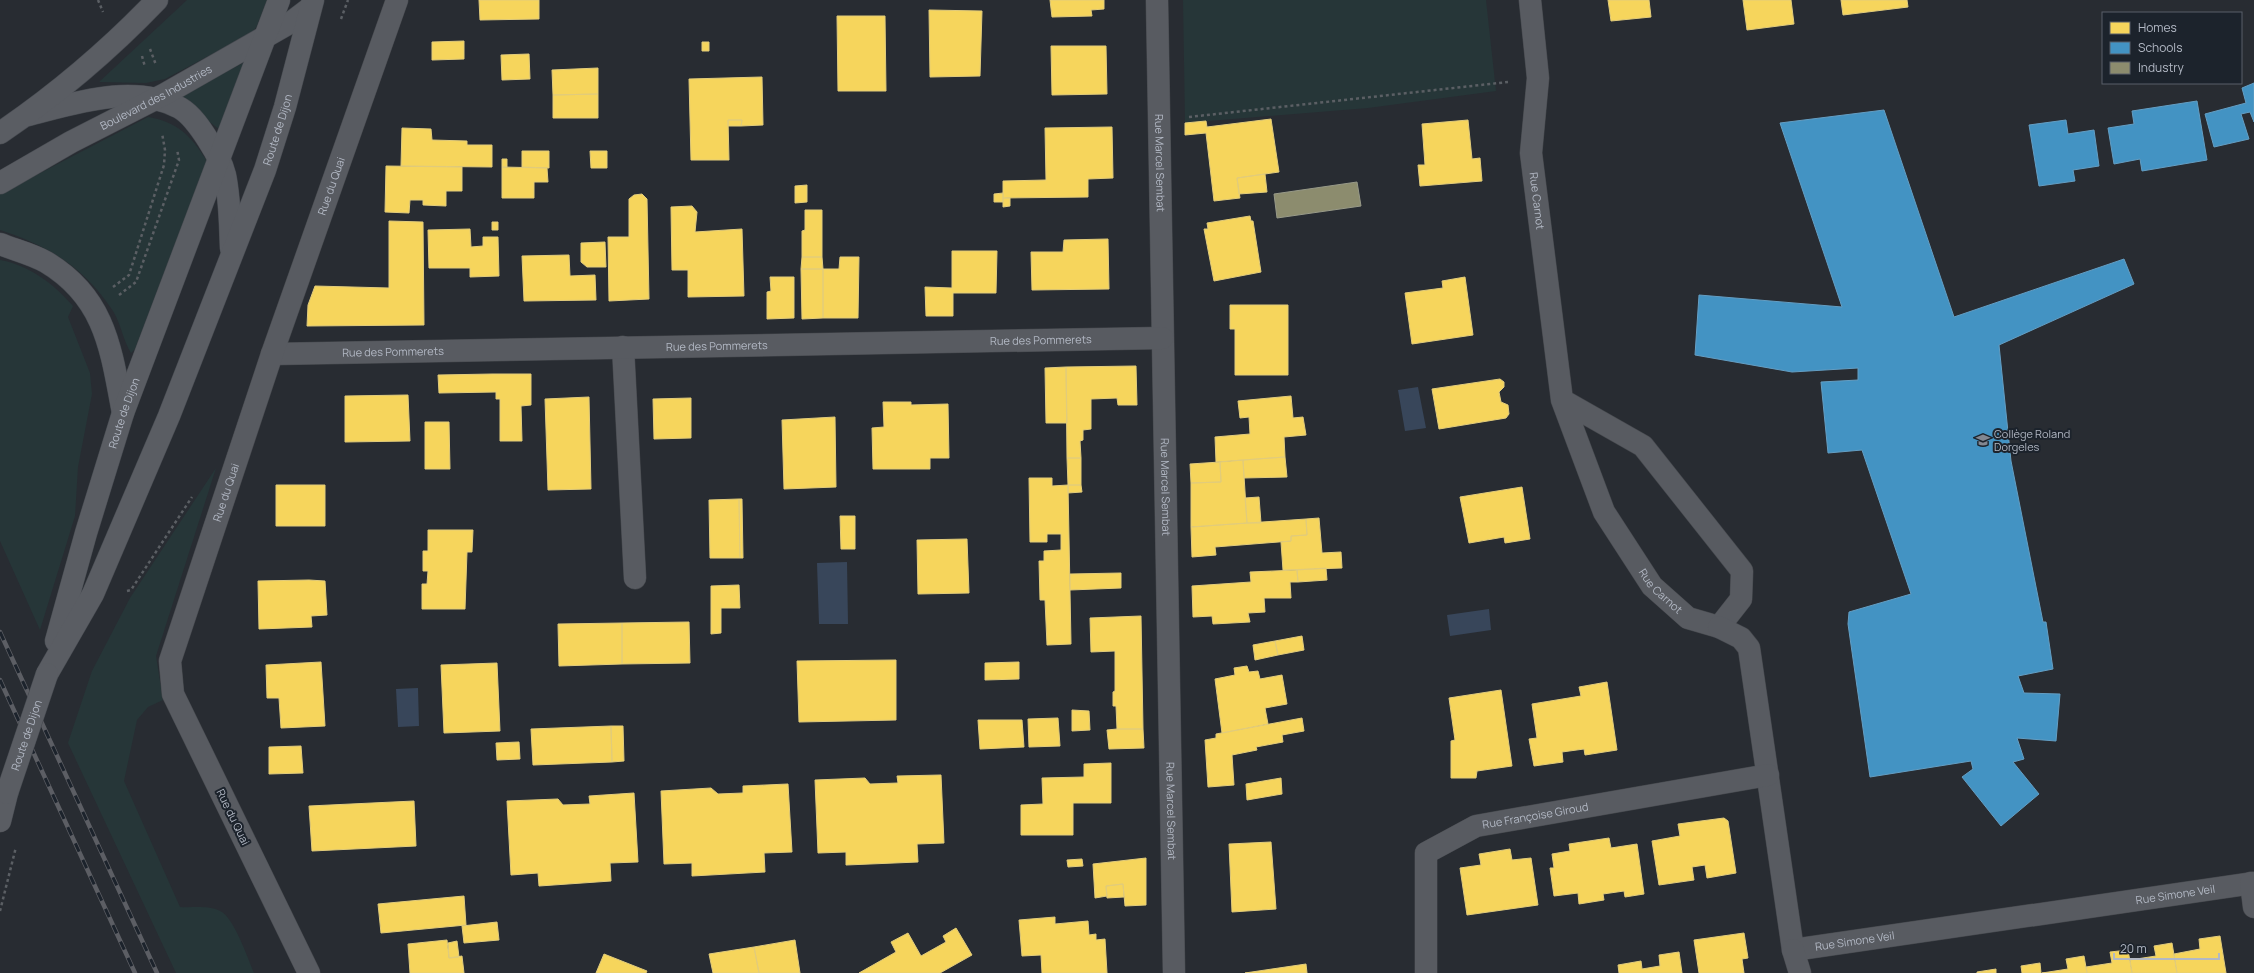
<svg xmlns="http://www.w3.org/2000/svg" width="2254" height="973" font-family="Manrope,sans-serif">
<style>
.green{fill:#263638}
.water{fill:#38465a}
.homes{fill:#f6d55c;stroke:#e2cc7b}
.schools{fill:#4393c3;stroke:#649ec3}
.industry{fill:#8c8c6e;stroke:#979988}
.lines{fill:none;stroke-linecap:round;stroke-linejoin:round}
.minor-casing{stroke:#44474c;stroke-width:23}
.major-casing{stroke:#45494f;stroke-width:23}
.path{stroke:#5b5f64;stroke-width:2.5;stroke-dasharray:3 3;stroke-linecap:butt}
.minor{stroke:#585b61;stroke-width:22}
.major{stroke:#5a5d63;stroke-width:22}
.rail-casing{stroke:#5c5e64;stroke-width:4.5}
.rail{stroke:#1c232c;stroke-width:3;stroke-dasharray:9;stroke-linecap:butt}
.major-bridge-casing{stroke:#45494f;stroke-width:23;stroke-linecap:butt}
.major-bridge{stroke:#5a5d63;stroke-width:22}
.labels{text-anchor:middle;stroke-width:4;stroke-linejoin:round;paint-order:stroke}
.street-label{font-size:11px;fill:#b2b8c4;stroke:#1c232c}
.poi-label{font-size:11px;fill:#b2b8c4;stroke:#1c232c;text-anchor:start}
</style>
<rect width="100%" height="100%" fill="#282c32"/>
<!-- green -->
<path class="green" d="M 187,0 L 267,0 L 257,26 L 252,33 L 165,79 L 146,83 L 99,82 Z
M 1183,0 L 1486,0 L 1496,91 L 1368,108 L 1185,123 Z
M 243,63 L 244,67 L 220,130 L 180,99 L 181,95 Z
M 148,117 C 178,122 191,136 207,161 L 135,349 L 131,353 C 123,340 121,324 113,311 C 84,267 49,246 0,230 L 0,194 Z
M 0,260 C 29,265 54,284 73,306 L 68,317 L 90,373 L 92,394 L 78,467 L 75,516 L 40,630 L 0,541 Z
M 216,468 L 156,656 L 163,700 L 148,707 L 137,720 L 124,781 L 180,907 C 193,908 208,905 220,911 C 234,917 248,959 254,973 L 176,973 L 68,743 L 92,671 L 130,598 Z"/>
<!-- water -->
<path class="water" d="M 1418,387 L 1426,428 L 1405,431 L 1398,390 Z
M 847,562 L 848,624 L 819,624 L 817,563 Z
M 1489,609 L 1491,630 L 1450,636 L 1447,615 Z
M 418,688 L 419,726 L 398,727 L 396,689 Z"/>
<!-- homes -->
<path class="homes" d="M 479,0 L 539,0 L 539,19 L 480,20 Z
M 1050,0 L 1104,0 L 1104,9 L 1091,10 L 1092,16 L 1052,17 Z
M 1608,0 L 1649,0 L 1651,17 L 1611,21 Z
M 1743,0 L 1791,0 L 1794,24 L 1747,30 Z
M 1841,0 L 1907,0 L 1908,7 L 1843,15 Z
M 929,10 L 982,11 L 980,76 L 930,77 Z
M 837,16 L 885,16 L 886,91 L 838,91 Z
M 464,41 L 464,59 L 432,60 L 432,42 Z
M 702,42 L 709,42 L 709,51 L 702,51 Z
M 1051,46 L 1106,46 L 1107,94 L 1052,95 Z
M 529,54 L 530,79 L 502,80 L 501,55 Z
M 598,68 L 598,94 L 553,95 L 552,70 Z
M 762,77 L 763,125 L 741,126 L 742,120 L 728,120 L 729,160 L 691,160 L 689,79 Z
M 598,94 L 598,118 L 553,118 L 553,95 Z
M 1271,119 L 1279,172 L 1237,178 L 1240,198 L 1214,201 L 1206,133 L 1185,135 L 1185,123 L 1206,121 L 1207,127 Z
M 728,120 L 742,120 L 741,126 L 728,126 Z
M 1468,120 L 1472,159 L 1480,158 L 1482,181 L 1420,186 L 1418,165 L 1425,165 L 1422,124 Z
M 1112,127 L 1113,178 L 1088,179 L 1088,197 L 1003,198 L 1003,181 L 1046,180 L 1045,128 Z
M 402,128 L 431,129 L 432,140 L 467,141 L 467,145 L 492,145 L 492,167 L 401,166 Z
M 522,151 L 549,151 L 549,168 L 522,167 Z
M 590,151 L 607,151 L 607,168 L 591,168 Z
M 502,159 L 507,159 L 507,167 L 502,167 Z
M 386,166 L 462,167 L 462,191 L 446,191 L 446,206 L 423,205 L 423,200 L 410,200 L 409,213 L 385,212 Z
M 502,167 L 547,168 L 548,182 L 534,182 L 534,198 L 502,198 Z
M 1265,174 L 1267,192 L 1239,194 L 1237,178 Z
M 807,185 L 807,202 L 795,203 L 795,186 Z
M 1003,193 L 1003,202 L 994,202 L 994,194 Z
M 642,194 L 647,199 L 649,299 L 609,301 L 608,237 L 629,237 L 629,199 L 634,195 Z
M 1003,198 L 1010,198 L 1010,206 L 1003,207 Z
M 692,206 L 697,212 L 695,232 L 742,229 L 744,296 L 688,297 L 688,270 L 672,270 L 671,207 Z
M 805,210 L 822,210 L 822,257 L 802,257 L 802,231 L 805,230 Z
M 1250,216 L 1251,221 L 1253,221 L 1261,272 L 1214,281 L 1204,229 L 1208,229 L 1207,223 Z
M 389,221 L 423,222 L 424,325 L 307,326 L 308,305 L 315,286 L 389,288 Z
M 492,222 L 498,222 L 498,230 L 492,230 Z
M 470,229 L 471,247 L 483,246 L 483,237 L 498,237 L 499,276 L 470,277 L 470,268 L 429,268 L 428,230 Z
M 1108,239 L 1109,289 L 1032,290 L 1031,252 L 1063,252 L 1064,240 Z
M 605,242 L 606,267 L 587,267 L 581,262 L 581,243 Z
M 952,251 L 997,251 L 996,293 L 953,293 L 953,316 L 926,316 L 925,287 L 952,288 Z
M 569,255 L 570,276 L 595,275 L 596,300 L 524,301 L 522,256 Z
M 802,257 L 822,257 L 823,269 L 801,269 Z
M 840,257 L 859,257 L 858,318 L 823,318 L 823,269 L 839,269 Z
M 801,269 L 823,269 L 823,318 L 802,319 Z
M 770,277 L 794,277 L 794,318 L 767,319 L 767,292 L 771,291 Z
M 1465,277 L 1473,335 L 1412,344 L 1405,293 L 1443,288 L 1442,281 Z
M 1230,305 L 1288,305 L 1288,375 L 1235,375 L 1235,329 L 1230,329 Z
M 1136,366 L 1137,405 L 1118,405 L 1117,398 L 1091,399 L 1091,429 L 1083,430 L 1083,440 L 1080,441 L 1081,458 L 1067,458 L 1066,367 Z
M 1066,367 L 1067,423 L 1046,423 L 1045,368 Z
M 492,374 L 531,374 L 531,405 L 521,406 L 522,441 L 500,441 L 500,399 L 496,399 L 496,392 L 439,393 L 438,375 Z
M 1500,379 L 1504,382 L 1504,387 L 1499,392 L 1501,402 L 1508,405 L 1509,414 L 1506,418 L 1439,429 L 1432,389 Z
M 408,395 L 410,441 L 345,442 L 345,396 Z
M 1291,396 L 1293,418 L 1303,417 L 1306,435 L 1284,437 L 1285,457 L 1216,462 L 1215,437 L 1250,434 L 1249,417 L 1240,418 L 1238,401 Z
M 589,397 L 591,489 L 548,490 L 545,399 Z
M 691,398 L 691,438 L 654,439 L 653,399 Z
M 883,402 L 911,402 L 911,405 L 948,404 L 949,458 L 930,458 L 930,469 L 873,469 L 872,428 L 884,427 Z
M 835,417 L 836,487 L 784,489 L 782,420 Z
M 425,422 L 449,422 L 450,469 L 425,469 Z
M 1285,457 L 1287,477 L 1244,478 L 1243,460 Z
M 1067,458 L 1081,458 L 1081,485 L 1068,485 Z
M 1243,460 L 1247,523 L 1191,527 L 1191,483 L 1221,482 L 1220,462 Z
M 1220,462 L 1221,482 L 1191,483 L 1190,464 Z
M 1029,478 L 1052,478 L 1052,486 L 1068,485 L 1071,644 L 1047,645 L 1045,600 L 1040,600 L 1039,561 L 1044,561 L 1044,551 L 1061,550 L 1061,534 L 1047,534 L 1047,542 L 1030,542 Z
M 276,485 L 325,485 L 325,526 L 276,526 Z
M 1068,485 L 1081,485 L 1082,492 L 1068,493 Z
M 1522,487 L 1530,539 L 1505,543 L 1504,537 L 1469,543 L 1460,497 Z
M 1259,497 L 1261,523 L 1247,523 L 1245,498 Z
M 739,499 L 742,499 L 743,558 L 740,558 Z
M 739,499 L 740,558 L 710,558 L 709,500 Z
M 840,516 L 855,516 L 855,549 L 841,549 Z
M 1319,518 L 1322,553 L 1341,552 L 1342,568 L 1283,570 L 1281,542 L 1291,541 L 1291,536 L 1307,535 L 1306,519 Z
M 1306,519 L 1307,535 L 1291,536 L 1291,541 L 1215,547 L 1216,555 L 1192,557 L 1191,527 Z
M 428,530 L 473,530 L 472,552 L 467,552 L 465,609 L 422,609 L 422,584 L 427,584 L 428,571 L 423,571 L 423,551 L 428,551 Z
M 967,539 L 969,593 L 918,594 L 917,540 Z
M 1326,568 L 1327,580 L 1298,582 L 1297,570 Z
M 1297,570 L 1298,582 L 1290,582 L 1291,598 L 1264,598 L 1265,612 L 1248,613 L 1250,622 L 1213,624 L 1212,616 L 1193,617 L 1192,586 L 1251,582 L 1250,572 Z
M 1121,573 L 1121,588 L 1070,590 L 1070,574 Z
M 309,580 L 325,581 L 327,615 L 311,616 L 312,627 L 259,629 L 258,581 Z
M 739,585 L 740,608 L 721,608 L 721,633 L 711,634 L 711,586 Z
M 1141,616 L 1143,729 L 1117,729 L 1116,706 L 1113,706 L 1113,692 L 1115,691 L 1115,651 L 1091,652 L 1090,618 Z
M 689,622 L 690,663 L 622,664 L 622,623 Z
M 622,623 L 622,664 L 559,666 L 558,624 Z
M 1302,636 L 1304,650 L 1278,655 L 1275,641 Z
M 1275,641 L 1278,655 L 1255,660 L 1253,645 Z
M 896,660 L 896,720 L 799,722 L 797,661 Z
M 321,662 L 325,726 L 281,728 L 279,698 L 267,698 L 266,665 Z
M 1019,662 L 1019,679 L 985,680 L 985,663 Z
M 497,663 L 500,731 L 444,733 L 441,665 Z
M 1247,666 L 1249,672 L 1258,671 L 1260,679 L 1282,675 L 1287,704 L 1265,708 L 1268,724 L 1222,733 L 1215,679 L 1235,675 L 1234,668 Z
M 1607,682 L 1617,750 L 1585,755 L 1584,749 L 1562,752 L 1563,762 L 1534,766 L 1529,739 L 1537,738 L 1532,704 L 1581,696 L 1579,687 Z
M 1501,690 L 1512,766 L 1477,771 L 1476,778 L 1451,778 L 1451,741 L 1455,740 L 1449,698 Z
M 1072,710 L 1089,711 L 1090,730 L 1072,731 Z
M 1058,718 L 1060,746 L 1029,747 L 1028,719 Z
M 1302,718 L 1304,731 L 1282,735 L 1283,742 L 1256,747 L 1257,750 L 1232,755 L 1234,785 L 1208,787 L 1205,740 L 1216,738 L 1216,734 Z
M 978,720 L 1022,720 L 1024,747 L 980,749 Z
M 611,726 L 623,726 L 624,761 L 612,762 Z
M 611,726 L 612,762 L 533,765 L 531,729 Z
M 1117,729 L 1143,729 L 1144,748 L 1109,749 L 1107,730 Z
M 519,742 L 520,759 L 497,760 L 496,743 Z
M 301,746 L 303,773 L 269,774 L 269,747 Z
M 1111,763 L 1111,803 L 1073,803 L 1073,835 L 1021,835 L 1021,805 L 1043,804 L 1042,778 L 1084,777 L 1084,764 Z
M 941,775 L 944,843 L 917,844 L 918,862 L 846,865 L 846,852 L 818,853 L 815,780 L 865,778 L 870,784 L 898,783 L 897,776 Z
M 1281,778 L 1282,794 L 1247,800 L 1246,784 Z
M 788,784 L 792,852 L 764,853 L 765,872 L 692,876 L 692,863 L 664,864 L 661,791 L 711,788 L 718,794 L 743,793 L 743,786 Z
M 634,793 L 638,862 L 610,863 L 611,881 L 539,886 L 538,873 L 511,875 L 507,801 L 558,799 L 563,805 L 590,804 L 589,796 Z
M 414,801 L 416,846 L 312,851 L 309,806 Z
M 1724,818 L 1728,821 L 1736,873 L 1707,878 L 1705,865 L 1692,867 L 1694,880 L 1659,885 L 1652,841 L 1680,836 L 1678,824 Z
M 1609,838 L 1611,848 L 1637,844 L 1644,894 L 1625,897 L 1624,891 L 1603,894 L 1604,900 L 1579,904 L 1578,893 L 1554,896 L 1550,868 L 1554,868 L 1552,854 L 1570,851 L 1569,844 Z
M 1271,842 L 1276,909 L 1232,912 L 1229,844 Z
M 1510,849 L 1512,860 L 1531,858 L 1538,905 L 1467,915 L 1460,868 L 1481,865 L 1479,854 Z
M 1146,858 L 1146,905 L 1125,906 L 1123,884 L 1106,886 L 1107,896 L 1095,898 L 1093,864 Z
M 1082,859 L 1083,866 L 1068,867 L 1067,860 Z
M 1123,884 L 1124,897 L 1107,898 L 1106,886 Z
M 464,896 L 466,925 L 381,933 L 378,904 Z
M 1055,917 L 1055,924 L 1088,921 L 1089,935 L 1096,934 L 1096,940 L 1105,939 L 1107,973 L 1042,973 L 1041,955 L 1022,956 L 1019,920 Z
M 497,922 L 499,940 L 464,943 L 462,926 Z
M 956,928 L 972,955 L 940,973 L 859,973 L 896,952 L 891,942 L 908,933 L 921,956 L 946,942 L 943,936 Z
M 1744,933 L 1748,958 L 1742,959 L 1744,973 L 1699,973 L 1694,940 Z
M 2220,936 L 2226,973 L 2177,973 L 2174,954 L 2200,949 L 2199,939 Z
M 447,940 L 449,958 L 462,956 L 464,973 L 410,973 L 408,944 Z
M 795,940 L 800,973 L 759,973 L 754,947 Z
M 457,941 L 459,957 L 449,958 L 448,943 Z
M 2172,943 L 2177,973 L 2132,973 L 2130,960 L 2156,956 L 2154,946 Z
M 754,947 L 759,973 L 713,973 L 709,954 Z
M 2128,950 L 2132,973 L 2087,973 L 2086,967 L 2112,963 L 2110,952 Z
M 1679,952 L 1682,973 L 1619,973 L 1618,965 L 1641,961 L 1642,969 L 1660,966 L 1659,955 Z
M 604,954 L 647,971 L 646,973 L 596,973 Z
M 2084,956 L 2087,973 L 2042,973 L 2068,969 L 2066,959 Z
M 2040,963 L 2041,973 L 2022,973 L 2021,966 Z
M 1306,964 L 1307,973 L 1245,973 Z
M 1996,969 L 1996,973 L 1977,973 L 1977,972 Z"/>
<!-- schools -->
<path class="schools" d="M 2254,83 L 2254,122 L 2250,112 L 2241,114 L 2249,139 L 2214,147 L 2205,114 L 2246,103 L 2242,88 Z
M 2197,101 L 2207,160 L 2142,171 L 2140,159 L 2114,164 L 2108,128 L 2134,124 L 2132,111 Z
M 1884,110 L 1954,317 L 2124,259 L 2134,284 L 1999,345 L 2011,461 L 2043,622 L 2046,622 L 2053,669 L 2018,676 L 2024,693 L 2060,694 L 2056,741 L 2017,738 L 2024,759 L 2013,762 L 2039,794 L 2001,826 L 1962,777 L 1973,769 L 1971,761 L 1870,777 L 1848,624 L 1849,612 L 1911,594 L 1862,450 L 1828,453 L 1821,382 L 1858,380 L 1858,368 L 1792,372 L 1695,355 L 1699,295 L 1842,307 L 1780,123 Z
M 2066,120 L 2068,134 L 2094,130 L 2099,166 L 2073,170 L 2075,181 L 2039,186 L 2029,125 Z"/>
<!-- industry -->
<path class="industry" d="M 1357,182 L 1361,206 L 1277,218 L 1274,194 Z"/>
<g class="lines">
<defs>
<g id="minor">
<path id="s1" d="M 1157,0 L 1174,973"/>
<path id="s2" d="M 1530,0 L 1538,78 L 1531,153 L 1562,400 L 1604,512 L 1652,586 L 1688,618 L 1719,627 L 1741,599 L 1742,571 L 1643,446 L 1562,400"/>
<path d="M 623,347 L 635,578"/>
<path id="s3" d="M 272,354 L 1162,338"/>
<path id="s4" d="M 1719,627 L 1741,638 L 1749,648 L 1793,950 L 2254,883"/>
<path d="M 2251,883 L 2254,907"/>
<path d="M 1793,950 L 1800,973"/>
<path id="s5" d="M 309,973 L 173,694 L 170,661 L 272,354 L 397,0"/>
<path id="s6" d="M 1426,973 L 1426,853 L 1476,826 L 1768,775"/>
</g>
<g id="major">
<path d="M 28,115 C 75,103 134,83 180,108 C 192,115 201,129 208,140 C 215,151 222,162 225,175 C 230,199 230,224 231,248"/>
<path d="M 0,133 C 56,95 110,49 157,0"/>
<path id="s7" d="M 0,183 L 71,142 L 165,94 L 293,21 L 310,8"/>
<path d="M 0,244 C 15,250 32,254 46,262 C 106,298 111,350 123,413"/>
<path id="s8" d="M 56,641 L 86,533 L 123,413 L 279,0"/>
<path id="s9" d="M 47,674 L 93,594 L 169,416 L 265,170 L 285,107 L 313,0"/>
<path d="M 0,821 L 7,793"/>
</g>
</defs>
<!-- minor casing -->
<use href="#minor" class="minor-casing"/>
<!-- major casing -->
<use href="#major" class="major-casing"/>
<!-- path -->
<path class="path" d="M 98,0 L 103,12
M 341,19 L 348,0
M 150,49 L 156,65
M 142,56 L 145,67
M 1189,117 L 1508,82
M 113,287 L 129,275 L 164,165 L 165,150 L 162,133
M 119,295 L 136,282 L 179,160 L 177,149
M 127,591 L 131,590 L 192,497
M 0,911 L 16,847"/>
<!-- minor -->
<use href="#minor" class="minor"/>
<!-- major -->
<use href="#major" class="major"/>
<defs>
<path id="rail" d="M 0,632 L 157,973
M 0,680 L 135,973"/>
</defs>
<!-- rail casing -->
<use href="#rail" class="rail-casing"/>
<!-- rail -->
<use href="#rail" class="rail"/>
<defs>
<g id="major-bridge">
<path id="s10" d="M 7,793 L 47,674"/>
</g>
</defs>
<!-- major-bridge casing -->
<use href="#major-bridge" class="major-bridge-casing"/>
<!-- major-bridge -->
<use href="#major-bridge" class="major-bridge"/>
</g>
<!-- icons -->
<defs>
<symbol id="school-bare" viewBox="-9 -9 18 18"><path d="M0-5L7-2L0 1L-7-2ZM-4 1L0 2.5L4 1V4Q0 6-4 4Z" fill="#828791" stroke="#1c232c" stroke-width="2.5" paint-order="stroke"/></symbol>
</defs>
<g fill-rule="evenodd">
<use href="#school-bare" x="1973" y="430" width="20" height="20"/>
</g>
<g class="labels">
<!-- street labels -->
<g class="street-label">
<text dy="4" stroke="none"><textPath href="#s7" startOffset="178">Boulevard des Industries</textPath></text>
<text dy="4" stroke="none"><textPath href="#s9" startOffset="592">Route de Dijon</textPath></text>
<text dy="4" stroke="none"><textPath href="#s1" startOffset="163">Rue Marcel Sembat</textPath></text>
<text dy="4" stroke="none"><textPath href="#s5" startOffset="845">Rue du Quai</textPath></text>
<text dy="4" stroke="none"><textPath href="#s2" startOffset="202">Rue Carnot</textPath></text>
<text dy="4" stroke="none"><textPath href="#s3" startOffset="769">Rue des Pommerets</textPath></text>
<text dy="4" stroke="none"><textPath href="#s3" startOffset="445">Rue des Pommerets</textPath></text>
<text dy="4" stroke="none"><textPath href="#s3" startOffset="121">Rue des Pommerets</textPath></text>
<text dy="4" stroke="none"><textPath href="#s8" startOffset="238">Route de Dijon</textPath></text>
<text dy="4" stroke="none"><textPath href="#s1" startOffset="487">Rue Marcel Sembat</textPath></text>
<text dy="4" stroke="none"><textPath href="#s5" startOffset="521">Rue du Quai</textPath></text>
<text dy="4" stroke="none"><textPath href="#s2" startOffset="620">Rue Carnot</textPath></text>
<text dy="4" stroke="none"><textPath href="#s10" startOffset="61">Route de Dijon</textPath></text>
<text dy="4" stroke="none"><textPath href="#s1" startOffset="811">Rue Marcel Sembat</textPath></text>
<text dy="4" stroke="none"><textPath href="#s6" startOffset="237">Rue Françoise Giroud</textPath></text>
<text transform="translate(233 817) rotate(64)" y="4">Rue du Quai</text>
<text dy="4" stroke="none"><textPath href="#s4" startOffset="729">Rue Simone Veil</textPath></text>
<text dy="4" stroke="none"><textPath href="#s4" startOffset="405">Rue Simone Veil</textPath></text>
</g>
<!-- poi labels -->
<g class="poi-label">
<text x="1994" y="438">Collège Roland<tspan x="1994" dy="13">Dorgeles</tspan></text>
</g>
</g>
<!-- legend -->
<rect x="2102" y="12" width="140" height="72" fill="#1c232c" stroke="#585f69"/>
<rect x="2110" y="22" width="20" height="12" fill="#f6d55c" stroke="#585f69"/>
<text x="2138" y="32" font-size="12" fill="#b2b8c4">Homes</text>
<rect x="2110" y="42" width="20" height="12" fill="#4393c3" stroke="#585f69"/>
<text x="2138" y="52" font-size="12" fill="#b2b8c4">Schools</text>
<rect x="2110" y="62" width="20" height="12" fill="#8c8c6e" stroke="#585f69"/>
<text x="2138" y="72" font-size="12" fill="#b2b8c4">Industry</text>
<!-- scale -->
<path d="M2114 953v6h105v-6" fill="none" stroke="#b2b8c4" stroke-width="2"/>
<text x="2120" y="953" font-size="12" fill="#b2b8c4" stroke="#1c232c" stroke-width="3" paint-order="stroke">20 m</text>
</svg>
